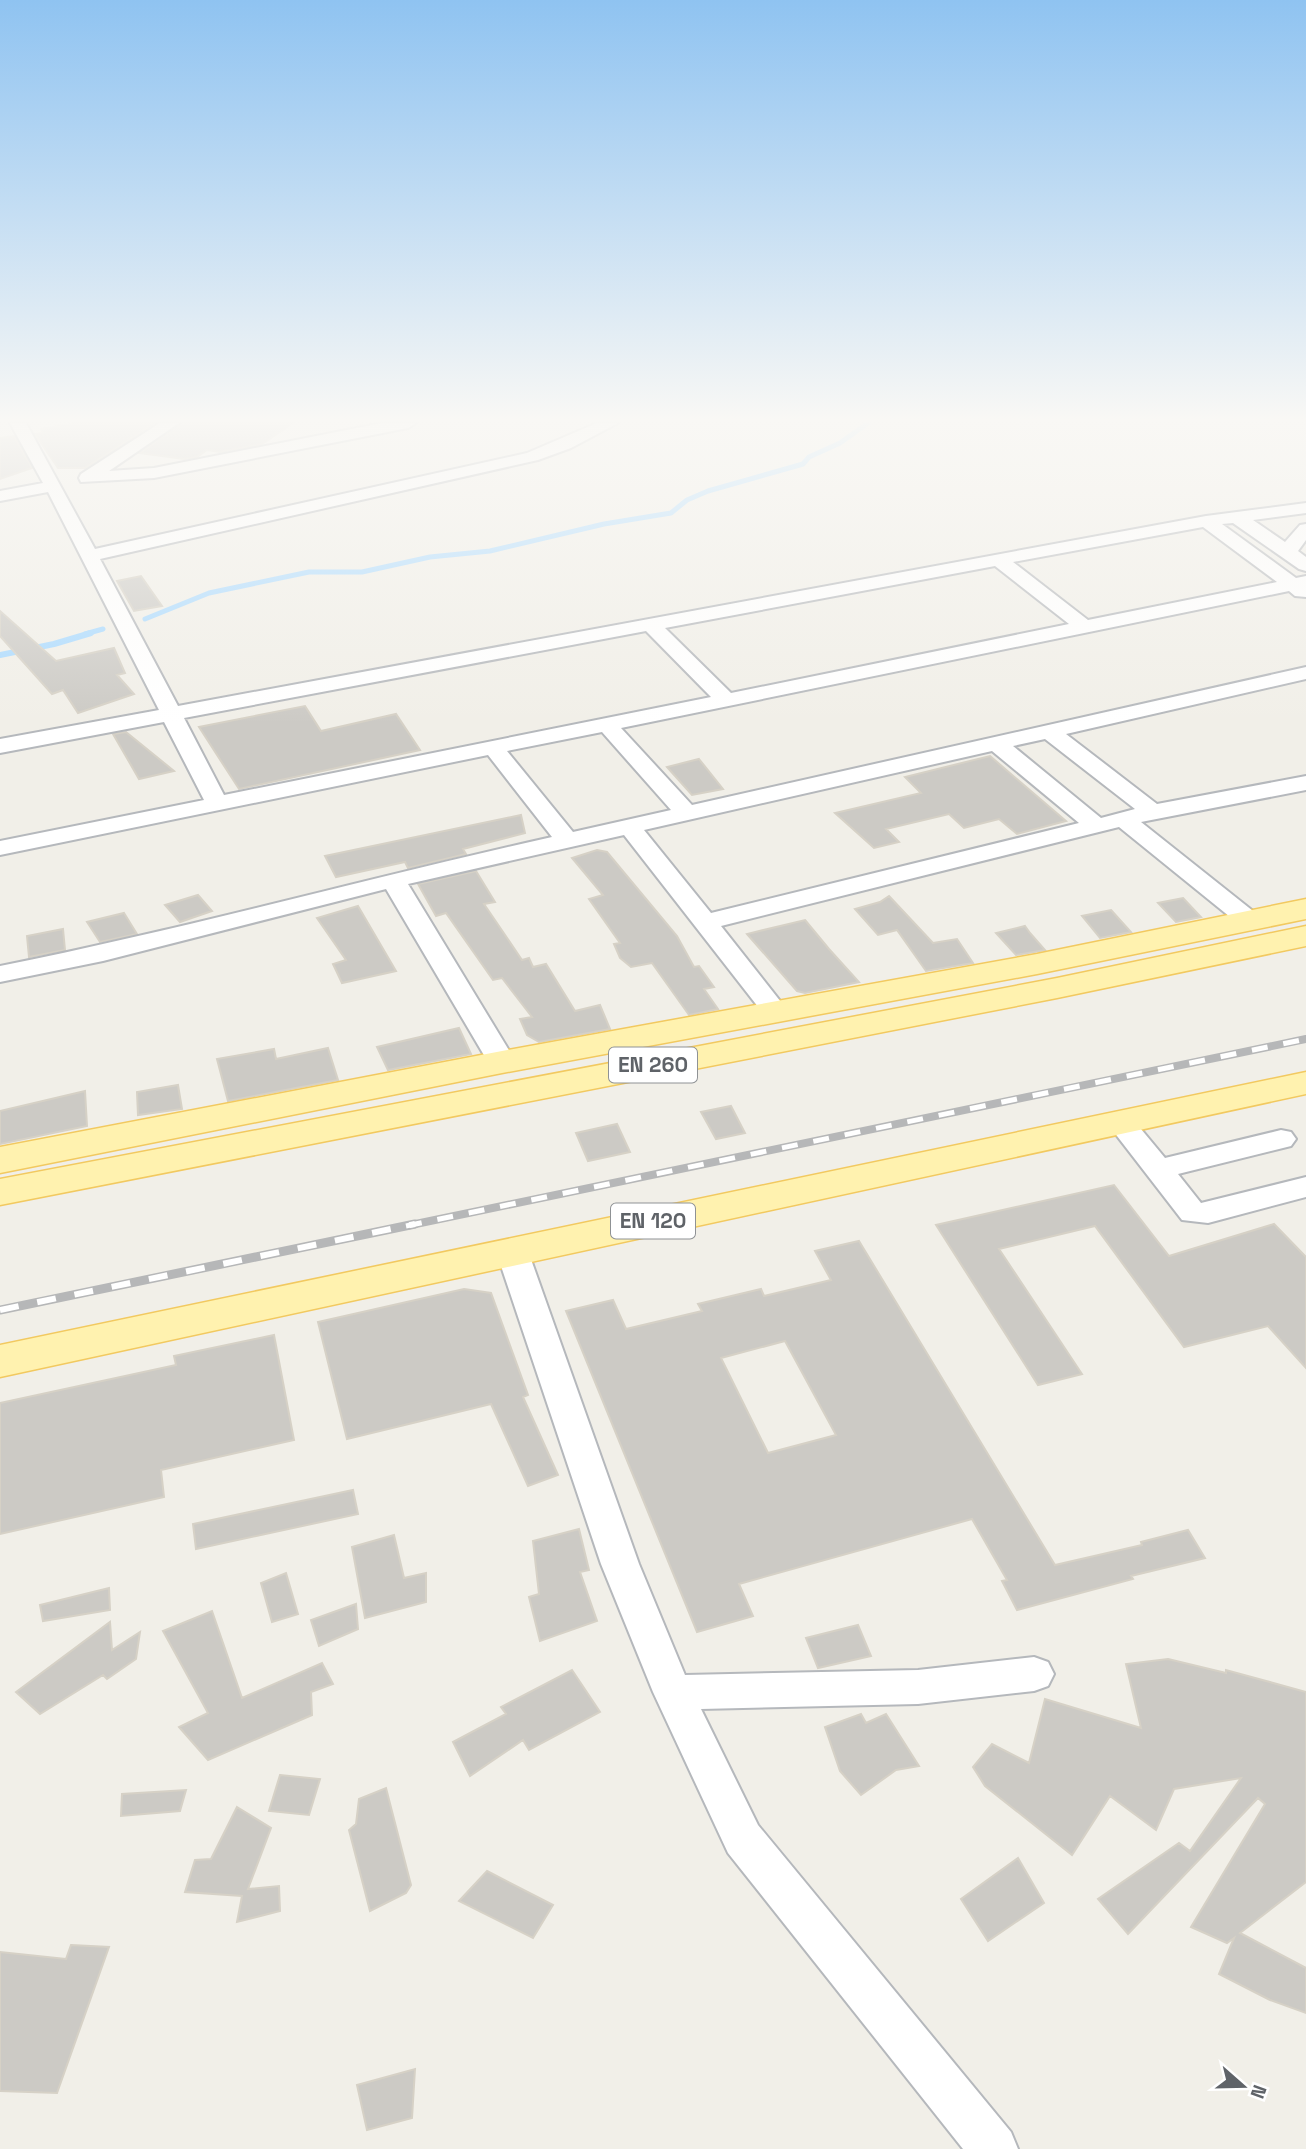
<svg xmlns="http://www.w3.org/2000/svg" width="1306" height="2149" font-family="'Space Grotesk',sans-serif">
<style>
.lines{fill:none;stroke-linecap:round;stroke-linejoin:round}
.stream-far1{stroke:#aadaff;stroke-width:5}
.stream{stroke:#aadaff;stroke-width:6}
.building{fill:#cccac5;stroke:#d6d1c6;stroke-width:2;fill-rule:evenodd}
.minor-casing{stroke:#b5b8bc;stroke-width:4}
.major-casing{stroke:#f2c960;stroke-width:3}
.minor{fill:#fff;fill-rule:evenodd}
.major{fill:#fff2af;fill-rule:evenodd}
.rail-far1-casing{stroke:#b6b7b8;stroke-width:8}
.rail-casing{stroke:#b6b7b8;stroke-width:9}
.rail-far1{stroke:#fff;stroke-width:5;stroke-dasharray:16;stroke-linecap:butt}
.rail{stroke:#fff;stroke-width:6;stroke-dasharray:19;stroke-linecap:butt}
.labels{text-anchor:middle;stroke-width:6;stroke-linejoin:round;paint-order:stroke}
.shield{fill:#fff;stroke:#8f9295;stroke-width:2}
.shield-label{font-size:21px;font-weight:bold;fill:#5f6368}
</style>
<rect width="100%" height="100%" fill="#f1efe8"/>
<g class="lines">
<!-- stream-far1 -->
<path class="stream-far1" d="M 145,619 L 209,593 L 309,572 L 362,572 L 430,557 L 490,551 L 604,524 L 671,513 L 687,500 L 708,491 L 803,464 L 809,457 L 840,443 L 868,423
M 85,634 L 103,629"/>
<!-- stream -->
<path class="stream" d="M 0,655 L 54,644 L 91,633"/>
</g>
<!-- building -->
<path class="building" d="M 75,423 L 155,423 L 85,468 L 58,468 L 35,434 L 43,433 L 41,429 Z
M 182,423 L 293,423 L 262,444 L 220,452 L 207,450 L 197,457 L 184,459 L 140,453 Z
M 14,436 L 32,468 L 0,479 L 0,438 Z
M 141,576 L 162,606 L 134,611 L 117,581 Z
M 0,611 L 56,661 L 114,648 L 125,673 L 117,675 L 134,694 L 78,713 L 63,690 L 52,694 L 0,636 Z
M 305,706 L 321,731 L 396,714 L 420,750 L 239,789 L 199,727 Z
M 126,732 L 174,771 L 139,779 L 113,734 Z
M 990,756 L 1066,821 L 1017,834 L 999,819 L 964,828 L 949,814 L 886,829 L 899,842 L 874,848 L 835,813 L 921,793 L 905,777 Z
M 699,759 L 723,789 L 692,795 L 667,767 Z
M 521,815 L 525,833 L 463,849 L 466,854 L 408,868 L 405,862 L 336,877 L 325,856 Z
M 597,850 L 607,852 L 677,936 L 694,967 L 699,966 L 714,987 L 704,989 L 718,1009 L 689,1015 L 652,963 L 631,967 L 620,958 L 614,944 L 620,943 L 589,899 L 603,895 L 572,858 Z
M 476,871 L 495,902 L 484,904 L 522,960 L 529,958 L 533,967 L 546,964 L 575,1011 L 600,1005 L 610,1029 L 539,1042 L 527,1035 L 520,1019 L 532,1017 L 502,978 L 493,980 L 446,913 L 436,916 L 418,884 Z
M 198,895 L 212,911 L 180,922 L 165,905 Z
M 889,896 L 933,943 L 957,939 L 973,963 L 926,971 L 897,930 L 878,935 L 855,909 L 880,902 Z
M 1183,898 L 1201,917 L 1176,922 L 1158,903 Z
M 358,906 L 396,971 L 342,983 L 333,964 L 346,960 L 317,918 Z
M 1111,910 L 1131,932 L 1100,938 L 1082,916 Z
M 124,913 L 137,934 L 100,942 L 87,922 Z
M 805,920 L 829,949 L 859,982 L 805,993 L 797,991 L 747,934 Z
M 1025,926 L 1030,933 L 1045,950 L 1016,955 L 996,933 Z
M 63,929 L 65,950 L 29,957 L 27,936 Z
M 459,1028 L 471,1054 L 388,1070 L 377,1047 Z
M 328,1048 L 338,1080 L 228,1101 L 217,1059 L 274,1049 L 276,1059 Z
M 178,1085 L 182,1109 L 138,1115 L 137,1092 Z
M 85,1091 L 87,1126 L 0,1144 L 0,1111 Z
M 731,1106 L 745,1133 L 716,1139 L 701,1112 Z
M 617,1124 L 630,1152 L 588,1161 L 576,1133 Z
M 1114,1185 L 1169,1256 L 1274,1224 L 1306,1257 L 1306,1368 L 1268,1326 L 1184,1347 L 1095,1226 L 999,1249 L 1082,1374 L 1038,1385 L 936,1225 Z
M 859,1241 L 1055,1565 L 1142,1545 L 1141,1542 L 1188,1530 L 1205,1558 L 1131,1576 L 1133,1579 L 1017,1610 L 1002,1581 L 1007,1580 L 972,1519 L 739,1584 L 753,1616 L 697,1632 L 566,1311 L 613,1300 L 626,1329 L 702,1311 L 698,1304 L 761,1289 L 764,1296 L 831,1280 L 815,1251 ZM 785,1341 L 836,1435 L 768,1453 L 721,1358 Z
M 464,1289 L 491,1293 L 528,1395 L 523,1397 L 558,1475 L 528,1486 L 491,1404 L 347,1439 L 318,1322 Z
M 274,1335 L 294,1440 L 161,1470 L 164,1497 L 0,1534 L 0,1403 L 176,1365 L 174,1356 Z
M 353,1490 L 358,1514 L 196,1549 L 193,1524 Z
M 579,1529 L 589,1570 L 580,1572 L 597,1621 L 540,1641 L 529,1597 L 539,1594 L 533,1541 Z
M 394,1535 L 404,1578 L 426,1573 L 426,1602 L 365,1618 L 352,1547 Z
M 286,1573 L 298,1614 L 272,1622 L 261,1583 Z
M 109,1588 L 110,1610 L 43,1621 L 40,1605 Z
M 356,1604 L 358,1629 L 319,1646 L 311,1620 Z
M 212,1611 L 242,1698 L 322,1663 L 333,1684 L 311,1692 L 312,1715 L 208,1760 L 179,1727 L 208,1713 L 163,1631 Z
M 110,1622 L 112,1650 L 140,1632 L 136,1659 L 107,1679 L 103,1675 L 40,1714 L 16,1692 Z
M 858,1625 L 871,1656 L 818,1668 L 806,1638 Z
M 1168,1659 L 1226,1673 L 1226,1670 L 1306,1692 L 1306,1882 L 1240,1933 L 1306,1968 L 1306,2013 L 1270,2000 L 1219,1974 L 1234,1938 L 1227,1943 L 1191,1927 L 1265,1804 L 1258,1798 L 1128,1934 L 1098,1899 L 1179,1843 L 1190,1851 L 1241,1778 L 1174,1789 L 1156,1830 L 1110,1796 L 1072,1855 L 985,1786 L 973,1767 L 992,1744 L 1029,1763 L 1045,1699 L 1141,1728 L 1126,1664 Z
M 572,1670 L 600,1712 L 529,1750 L 523,1740 L 470,1776 L 453,1742 L 506,1714 L 501,1707 Z
M 861,1714 L 866,1723 L 886,1714 L 919,1766 L 896,1770 L 861,1795 L 840,1771 L 825,1727 Z
M 280,1775 L 320,1779 L 309,1815 L 269,1811 Z
M 386,1788 L 411,1885 L 406,1893 L 370,1911 L 349,1830 L 356,1824 L 359,1799 Z
M 186,1790 L 180,1811 L 121,1816 L 122,1794 Z
M 237,1807 L 271,1828 L 248,1889 L 279,1886 L 280,1911 L 237,1922 L 242,1896 L 185,1892 L 195,1860 L 211,1859 Z
M 1018,1858 L 1044,1903 L 988,1941 L 961,1899 Z
M 487,1871 L 553,1905 L 533,1938 L 459,1901 Z
M 71,1945 L 109,1947 L 57,2093 L 0,2091 L 0,1952 L 66,1959 Z
M 415,2069 L 412,2118 L 367,2130 L 357,2085 Z"/>
<g class="lines">
<defs>
<path id="minor" d="M 10,423 L 26,423 L 95,549 L 527,453 L 597,423 L 618,423 L 571,448 L 538,460 L 100,559 L 178,706 L 1206,516 L 1306,503 L 1306,513 L 1253,520 L 1285,542 L 1300,525 L 1306,524 L 1306,540 L 1298,551 L 1306,557 L 1306,571 L 1299,569 L 1233,523 L 1222,524 L 1296,578 L 1306,576 L 1306,597 L 1295,596 L 1289,591 L 621,728 L 692,805 L 1306,667 L 1306,679 L 1066,734 L 1157,804 L 1306,776 L 1306,790 L 1141,822 L 1258,915 L 1262,920 L 1258,925 L 1249,928 L 1240,925 L 1119,827 L 721,926 L 788,1011 L 784,1017 L 775,1019 L 766,1017 L 624,835 L 408,884 L 516,1062 L 512,1068 L 502,1070 L 492,1068 L 488,1062 L 386,889 L 103,961 L 0,982 L 0,966 C 185,929 368,878 552,837 L 488,755 L 0,855 L 0,841 L 204,800 L 164,722 L 0,753 L 0,739 L 159,710 L 48,492 L 0,501 L 0,491 L 43,483 ZM 1203,527 L 1277,582 L 1088,620 L 1013,562 ZM 995,566 L 1069,624 L 731,693 L 665,628 ZM 646,631 L 711,697 L 224,795 L 184,718 ZM 602,732 L 671,810 L 573,832 L 507,751 ZM 1045,739 L 1135,809 L 1101,818 L 1013,746 ZM 992,751 L 1079,823 L 711,913 L 644,830 Z
M 160,423 L 179,423 L 109,471 L 154,468 L 382,423 L 416,423 L 408,428 L 154,478 L 81,482 L 79,478 L 81,474 Z
M 1121,1114 L 1131,1117 L 1165,1158 L 1281,1130 L 1291,1132 L 1296,1139 L 1291,1146 L 1178,1174 L 1201,1203 L 1306,1177 L 1306,1197 L 1208,1223 L 1182,1220 L 1107,1123 L 1111,1117 Z
M 512,1240 L 523,1243 L 528,1251 L 639,1564 L 685,1675 L 918,1670 L 1034,1657 L 1048,1662 L 1054,1674 L 1048,1686 L 1034,1691 L 918,1704 L 701,1709 L 758,1825 L 1011,2132 L 1018,2149 L 963,2149 L 728,1853 L 653,1692 L 601,1564 L 496,1251 L 501,1243 Z"/>
<path id="major" d="M 1306,899 L 1306,919 L 1037,974 L 502,1073 L 0,1173 L 0,1147 L 502,1051 L 1037,954 Z
M 1306,926 L 1306,946 L 1057,998 L 0,1205 L 0,1179 L 1057,978 Z
M 1306,1072 L 1306,1094 L 0,1377 L 0,1345 Z"/>
</defs>
<!-- minor casing -->
<use href="#minor" class="minor-casing"/>
<!-- major casing -->
<use href="#major" class="major-casing"/>
<!-- minor -->
<use href="#minor" class="minor"/>
<!-- major -->
<use href="#major" class="major"/>
<defs>
<path id="rail-far1" d="M 406,1226 L 1306,1039"/>
<path id="rail" d="M 0,1310 L 415,1224"/>
</defs>
<!-- rail-far1 casing -->
<use href="#rail-far1" class="rail-far1-casing"/>
<!-- rail casing -->
<use href="#rail" class="rail-casing"/>
<!-- rail-far1 -->
<use href="#rail-far1" class="rail-far1"/>
<!-- rail -->
<use href="#rail" class="rail"/>
</g>
<!-- sky -->
<linearGradient id="sky" x2="0" y2="1"><stop stop-color="#8fc3f1"/><stop offset="0.58" stop-color="#f9f8f5"/><stop offset="1" stop-color="#f9f8f5" stop-opacity="0"/></linearGradient>
<rect width="1306" height="724" fill="url(#sky)"/>
<g class="labels">
<!-- shield labels -->
<g class="shield">
<rect x="609" y="1047.5" width="88" height="35" rx="5"/>
<rect x="611" y="1203.5" width="84" height="35" rx="5"/>
</g>
<g class="shield-label">
<text x="653" y="1072">EN 260</text>
<text x="653" y="1228">EN 120</text>
</g>
</g>
<!-- north arrow -->
<g transform="translate(1243 2086) rotate(110)" stroke="#ffffff" stroke-width="5" paint-order="stroke">
<path d="M0-5L12 26L0 18L-12 26Z" fill="#5f6368"/>
<text y="-10" font-size="19" font-weight="bold" text-anchor="middle" fill="#5f6368">N</text>
</g>
</svg>
